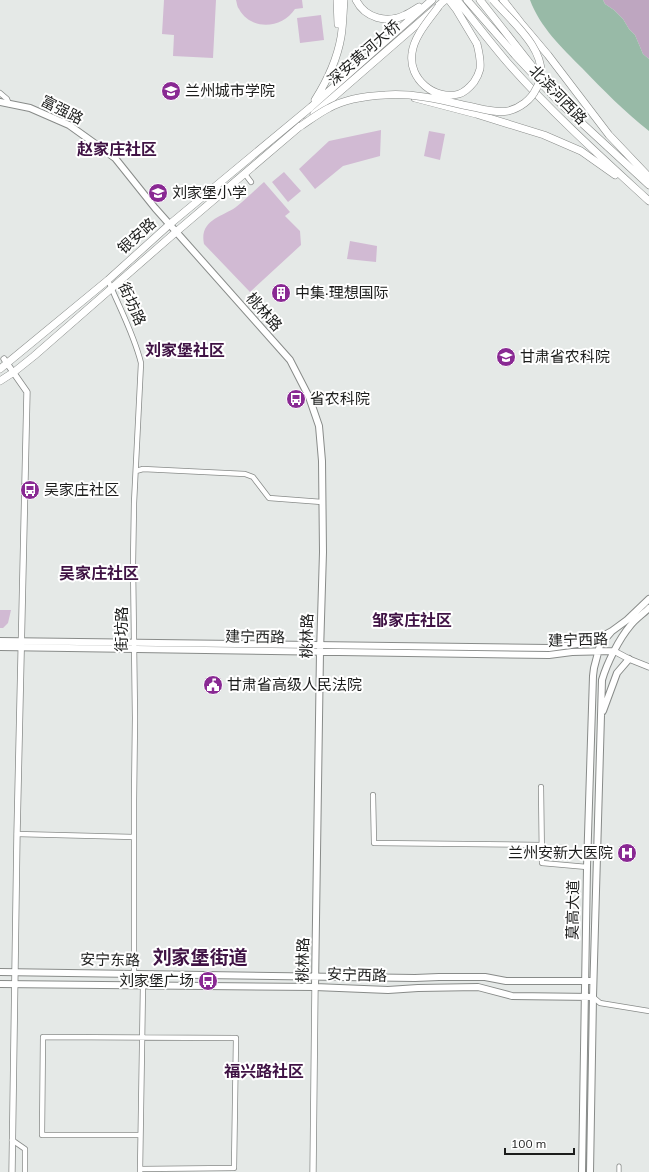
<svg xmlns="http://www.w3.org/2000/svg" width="649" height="1172" font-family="Mulish,'Noto Sans SC',sans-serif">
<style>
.green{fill:#d1bad3}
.forest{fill:#bea6c0}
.water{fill:#98baa7}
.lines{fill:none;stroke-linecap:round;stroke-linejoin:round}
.pedestrian-casing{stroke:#888b89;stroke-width:5}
.minor-casing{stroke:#888b89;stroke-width:6}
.tertiary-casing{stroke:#888b89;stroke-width:7}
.secondary-casing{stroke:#888b89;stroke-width:8}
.primary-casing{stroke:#888b89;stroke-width:8}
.pedestrian{stroke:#fff;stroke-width:3.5}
.minor{stroke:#fff;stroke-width:4.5}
.tertiary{stroke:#fff;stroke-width:5.5}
.secondary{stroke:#fff;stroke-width:6}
.primary{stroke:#fff;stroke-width:7}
.primary-bridge-casing{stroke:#888b89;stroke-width:8;stroke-linecap:butt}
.primary-bridge{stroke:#fff;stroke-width:7}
.labels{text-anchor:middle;stroke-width:4;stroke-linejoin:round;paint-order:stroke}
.street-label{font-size:15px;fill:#1c1d1c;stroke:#fff}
.poi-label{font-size:15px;fill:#1c1d1c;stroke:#fff;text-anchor:start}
.neighbourhood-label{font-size:16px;font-weight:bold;fill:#3f1244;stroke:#fff}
.district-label{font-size:19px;font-weight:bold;fill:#3f1244;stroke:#fff}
</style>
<rect width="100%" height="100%" fill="#e5e9e7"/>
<!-- green -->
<path class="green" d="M 164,0 L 216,0 L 213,58 L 173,56 L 174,35 L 162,34 Z
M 236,0 L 302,0 L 303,8 L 295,9 C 282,29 251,31 239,9 C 237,7 237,3 236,0 Z
M 321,15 L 324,40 L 300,43 L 297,18 Z
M 381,130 L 380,156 L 343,166 L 315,189 L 299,169 L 329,141 Z
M 429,131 L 445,134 L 440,160 L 424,156 Z
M 284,172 L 301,191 L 288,202 L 272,182 Z
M 264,182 L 290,212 L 285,216 L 300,231 L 301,245 L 250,292 L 204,244 C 199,220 222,217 236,207 C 246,199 255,190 264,182 Z
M 350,241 L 377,246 L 376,262 L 347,259 Z
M 0,610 L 11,610 L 8,623 L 3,628 L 0,628 Z"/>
<!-- forest -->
<path class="forest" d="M 603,0 L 649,0 L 649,59 L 643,54 L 635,35 L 629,29 L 623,19 L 614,10 L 605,4 Z"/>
<!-- water -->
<path class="water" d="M 530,0 L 603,0 L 605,4 L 614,10 L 623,19 L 629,29 L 635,35 L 643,54 L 649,59 L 649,131 C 625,112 603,90 582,68 C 562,48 540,27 530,0 Z"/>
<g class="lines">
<defs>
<path id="pedestrian" d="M 619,1166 L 619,1172"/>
<path id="minor" d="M 0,93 L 7,99 L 9,104
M 245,174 L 251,182
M 108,280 C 119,307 134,334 141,363 L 134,503 L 133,564 L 135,718 L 134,800 L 134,986
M 136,471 L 143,469 L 245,474 L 253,477 L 269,498 L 322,502
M 541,787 L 542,863 L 587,867
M 373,795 L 374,843 L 542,845
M 17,834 L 134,837
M 593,997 L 600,1003 L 649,1011
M 12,1140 L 25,1149 L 25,1172
M 140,1169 L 234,1168 L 236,1038 L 43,1037 L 42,1135 L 140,1135
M 140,1172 L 143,985"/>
<path id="tertiary" d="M 4,359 L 27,392 L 17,834 L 12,1172
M 614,651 L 629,659 L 649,667
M 313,1172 L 315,987"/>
<path id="secondary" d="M 0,102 L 30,108 L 69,125 L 115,158 L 155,208 L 290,360 L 309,397 L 319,426 L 322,461 L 323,552 L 320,652 L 315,987
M 0,641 L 549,648 L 592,642 L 612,631
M 0,647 L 549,655 L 572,652 L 614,651
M 603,711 L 617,673 L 629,659
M 0,972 L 415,978 L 439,977 L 485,977 L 506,981 L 593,981
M 0,984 L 315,987 L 388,990 L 418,988 L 478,987 L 512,996 L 593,997
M 582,1172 L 587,867 L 593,676 L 594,668 L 600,645 L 612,631 L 627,620 L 649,599
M 590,1172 L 593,997 L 602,680 C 607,663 619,639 630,626 C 635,619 643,614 649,608"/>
<path id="primary" d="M 337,0 L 338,24
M 356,0 C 365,18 387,24 405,15 C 410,13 414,10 419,7
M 449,0 L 456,9 L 477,44
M 457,0 C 473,20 490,42 507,62 C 551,112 600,156 649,201
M 467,0 L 515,55 L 559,102 L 649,185
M 480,0 L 539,75
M 503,0 L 521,23 L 548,55 L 609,135 L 649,177
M 415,98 L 476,114 L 544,135 L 581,151 L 615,175
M 315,100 C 327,81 337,60 341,37 C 343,25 343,12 344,0
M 314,114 L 445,0
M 0,369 L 108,280 L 170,224 L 311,107 L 432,0
M 0,381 L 14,372 L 34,356 L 176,232 L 305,122"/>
</defs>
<!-- pedestrian casing -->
<use href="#pedestrian" class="pedestrian-casing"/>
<!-- minor casing -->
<use href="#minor" class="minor-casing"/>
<!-- tertiary casing -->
<use href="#tertiary" class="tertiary-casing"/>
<!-- secondary casing -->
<use href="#secondary" class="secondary-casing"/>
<!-- primary casing -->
<use href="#primary" class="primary-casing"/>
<!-- pedestrian -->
<use href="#pedestrian" class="pedestrian"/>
<!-- minor -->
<use href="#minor" class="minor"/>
<!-- tertiary -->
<use href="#tertiary" class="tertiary"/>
<!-- secondary -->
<use href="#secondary" class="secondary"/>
<!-- primary -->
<use href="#primary" class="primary"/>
<defs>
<path id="primary-bridge" d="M 439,6 C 429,20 414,36 412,53 C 408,79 435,101 459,94 C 465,92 470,87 474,82 C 476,79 479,73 480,69 C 481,61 479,52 477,44
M 301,126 C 310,120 319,113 329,108 C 345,99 366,96 385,95 C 411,93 438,99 463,105 C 476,107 495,114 508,111 C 520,108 531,100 536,89 C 537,87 539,84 540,81 C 548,50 511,21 493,0"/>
</defs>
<!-- primary-bridge casing -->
<use href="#primary-bridge" class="primary-bridge-casing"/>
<!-- primary-bridge -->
<use href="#primary-bridge" class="primary-bridge"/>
</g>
<!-- icons -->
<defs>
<symbol id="school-disc" viewBox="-11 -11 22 22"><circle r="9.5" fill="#892993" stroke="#fff"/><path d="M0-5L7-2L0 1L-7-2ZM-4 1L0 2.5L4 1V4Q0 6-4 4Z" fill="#fff"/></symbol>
<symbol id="building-disc" viewBox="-11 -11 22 22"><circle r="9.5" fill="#892993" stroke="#fff"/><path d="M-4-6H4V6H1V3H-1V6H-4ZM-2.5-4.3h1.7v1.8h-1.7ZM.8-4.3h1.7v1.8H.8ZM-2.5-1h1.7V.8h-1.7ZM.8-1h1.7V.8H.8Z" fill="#fff"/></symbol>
<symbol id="university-disc" viewBox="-11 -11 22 22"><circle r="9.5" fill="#892993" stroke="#fff"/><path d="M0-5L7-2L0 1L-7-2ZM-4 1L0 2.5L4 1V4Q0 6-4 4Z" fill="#fff"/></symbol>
<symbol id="bus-disc" viewBox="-11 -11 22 22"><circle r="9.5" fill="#892993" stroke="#fff"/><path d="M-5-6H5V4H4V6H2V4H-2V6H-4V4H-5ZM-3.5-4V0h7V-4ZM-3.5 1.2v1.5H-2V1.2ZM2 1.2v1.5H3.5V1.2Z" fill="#fff"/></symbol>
<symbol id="civic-disc" viewBox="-11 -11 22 22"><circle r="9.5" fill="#892993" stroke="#fff"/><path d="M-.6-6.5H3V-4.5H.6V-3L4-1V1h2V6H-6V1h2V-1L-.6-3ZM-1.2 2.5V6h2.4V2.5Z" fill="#fff"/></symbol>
<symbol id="hospital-disc" viewBox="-11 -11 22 22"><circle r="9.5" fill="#892993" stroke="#fff"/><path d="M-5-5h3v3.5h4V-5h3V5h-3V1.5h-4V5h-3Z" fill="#fff"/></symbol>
</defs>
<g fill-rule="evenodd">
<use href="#school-disc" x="160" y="80" width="22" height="22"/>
<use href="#school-disc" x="147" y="182" width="22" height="22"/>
<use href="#building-disc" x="270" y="282" width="22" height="22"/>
<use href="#university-disc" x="495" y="346" width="22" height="22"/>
<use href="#bus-disc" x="285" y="388" width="22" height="22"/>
<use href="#bus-disc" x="19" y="479" width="22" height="22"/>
<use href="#civic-disc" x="202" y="674" width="22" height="22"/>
<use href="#hospital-disc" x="616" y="842" width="22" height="22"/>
<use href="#bus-disc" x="197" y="970" width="22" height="22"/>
</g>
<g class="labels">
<!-- street labels -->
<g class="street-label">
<text transform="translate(364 53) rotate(-41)" y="5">深安黄河大桥</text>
<text transform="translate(558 95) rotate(46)" y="5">北滨河西路</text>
<text transform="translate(62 110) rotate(27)" y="5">富强路</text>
<text transform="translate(137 236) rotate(-42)" y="5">银安路</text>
<text transform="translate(132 304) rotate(66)" y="5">街坊路</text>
<text transform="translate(264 312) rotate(48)" y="5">桃林路</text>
<text transform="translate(122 629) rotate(-90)" y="5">街坊路</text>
<text transform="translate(307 636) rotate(-89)" y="5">桃林路</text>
<text transform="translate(255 637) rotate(1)" y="5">建宁西路</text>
<text transform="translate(578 640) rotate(-2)" y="5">建宁西路</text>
<text transform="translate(573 910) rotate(-89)" y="5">莫高大道</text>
<text transform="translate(110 960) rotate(1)" y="5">安宁东路</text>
<text transform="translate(303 960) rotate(-89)" y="5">桃林路</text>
<text transform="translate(357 975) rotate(2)" y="5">安宁西路</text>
</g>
<!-- poi labels -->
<g class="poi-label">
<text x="185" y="96">兰州城市学院</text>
<text x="172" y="198">刘家堡小学</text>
<text x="295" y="298">中集·理想国际</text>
<text x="520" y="362">甘肃省农科院</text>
<text x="310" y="404">省农科院</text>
<text x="44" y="495">吴家庄社区</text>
<text x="227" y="690">甘肃省高级人民法院</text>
<text x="613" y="858" text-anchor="end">兰州安新大医院</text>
<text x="194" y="986" text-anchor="end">刘家堡广场</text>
</g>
<!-- neighbourhood labels -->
<g class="neighbourhood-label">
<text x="117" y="155">赵家庄社区</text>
<text x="185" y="356">刘家堡社区</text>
<text x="99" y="579">吴家庄社区</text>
<text x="412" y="626">邹家庄社区</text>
<text x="264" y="1077">福兴路社区</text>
</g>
<!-- district labels -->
<g class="district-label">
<text x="200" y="964">刘家堡街道</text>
</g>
</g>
<!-- scale -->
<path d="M505 1148v6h69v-6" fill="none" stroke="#1c1d1c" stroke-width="2"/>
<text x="511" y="1148" font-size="12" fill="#1c1d1c" stroke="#ffffff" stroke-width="3" paint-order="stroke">100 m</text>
</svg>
